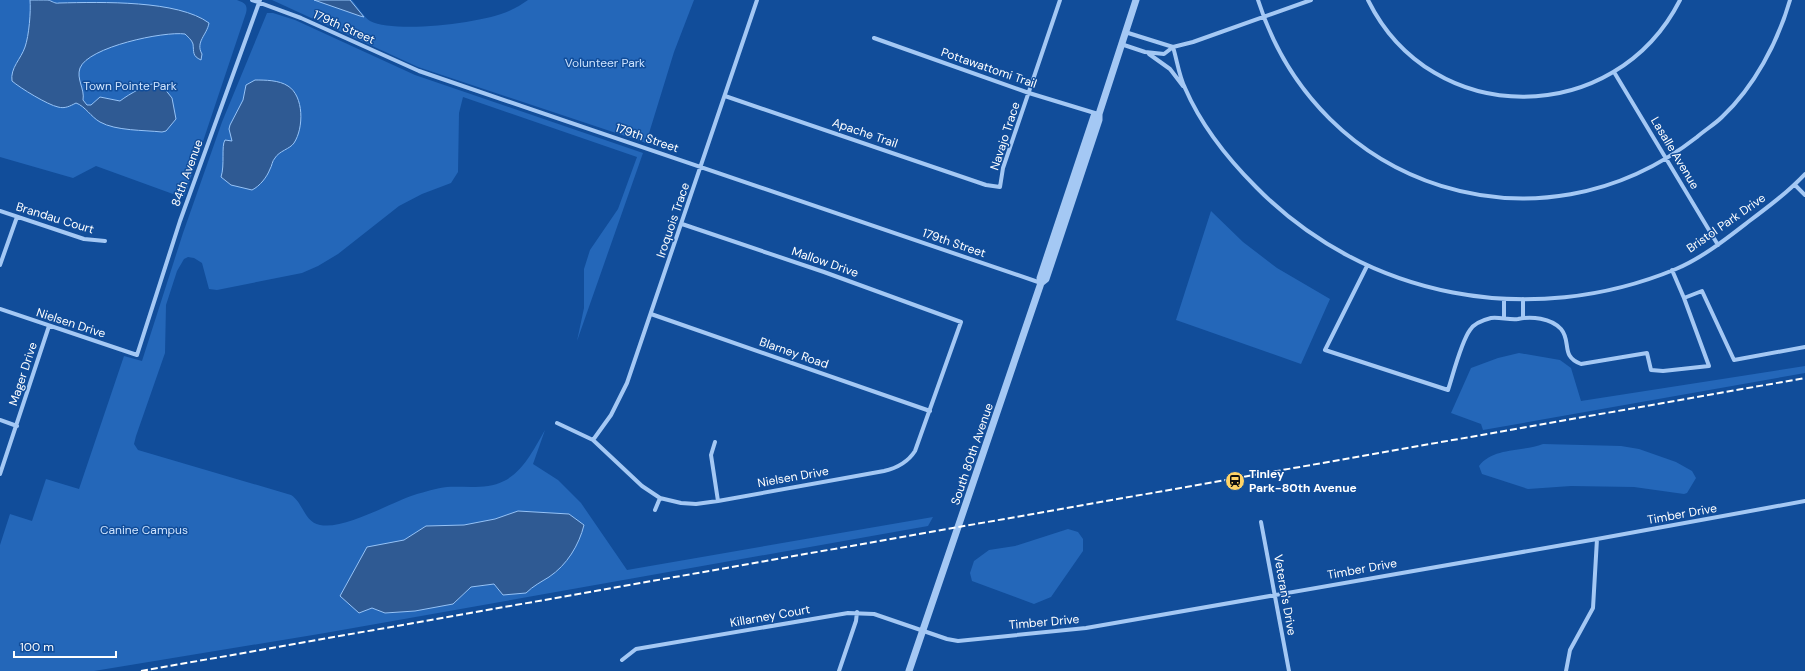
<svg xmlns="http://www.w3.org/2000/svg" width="1805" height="671" font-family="'DM Sans',sans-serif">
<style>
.green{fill:#2467b9;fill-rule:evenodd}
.water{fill:#2f5a93;stroke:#96c3f7}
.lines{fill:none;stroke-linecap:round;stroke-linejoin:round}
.minor{stroke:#a4c8f4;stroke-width:4}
.tertiary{stroke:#a4c8f4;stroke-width:7}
.rail{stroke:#fff;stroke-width:2;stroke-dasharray:7 3;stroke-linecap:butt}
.labels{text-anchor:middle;stroke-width:3;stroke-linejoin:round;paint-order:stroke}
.street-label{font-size:12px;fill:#fff;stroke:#114d9a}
.park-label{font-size:12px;fill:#cde3fe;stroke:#114d9a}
.poi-label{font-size:12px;font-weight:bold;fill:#fff;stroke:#114d9a;text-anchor:start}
</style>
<rect width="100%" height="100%" fill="#114d9a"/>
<!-- green -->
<path class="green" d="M 0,0 L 237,0 C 245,3 248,5 246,13 L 184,198 L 96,166 L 73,178 L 0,157 Z
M 272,0 L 352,0 C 357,6 364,17 370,21 C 396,34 483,23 509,11 C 516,8 522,4 528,0 L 694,0 L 674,52 L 646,143 L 418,67 Z
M 267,13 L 273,13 L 295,20 L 415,75 L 643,153 L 577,341 L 584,308 L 584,269 L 590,250 L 618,209 L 637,157 L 463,97 L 459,113 L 458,172 L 451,183 L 422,194 L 399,206 L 338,254 L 318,266 L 302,273 L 217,290 L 209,289 L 202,263 L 194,258 L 188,257 L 184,259 L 177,271 L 166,305 L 165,353 L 136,436 L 134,444 L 138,450 L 291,495 C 303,502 304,522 320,525 C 344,530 390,503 414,495 C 424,492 437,488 447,487 C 466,486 486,490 504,481 C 524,471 535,447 545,430 L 533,464 L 558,480 L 581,503 L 627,570 L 933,517 L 928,526 L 325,633 L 94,671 L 0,671 L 0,545 L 10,514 L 32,521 L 46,479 L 79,489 L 124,356 L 142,361 L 183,233 L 222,122 ZM 518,511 L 569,514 L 551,576 L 532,586 L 526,593 L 503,595 L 494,584 L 471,587 L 453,604 L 415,611 L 385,613 L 372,608 L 404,540 L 426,526 L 464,525 L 495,519 Z
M 1211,211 L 1243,242 L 1277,268 L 1330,299 L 1301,364 L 1176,320 Z
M 1519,353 L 1560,360 L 1571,368 L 1581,401 L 1805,366 L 1805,373 L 1483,430 L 1481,424 L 1451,413 L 1471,368 L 1498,358 Z
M 1543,444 L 1621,446 L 1639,449 L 1676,462 L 1692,471 L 1696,478 L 1687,493 L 1684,494 L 1634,487 L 1571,486 L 1528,489 L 1482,474 L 1479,466 C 1493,447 1523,452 1543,444 Z
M 1068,529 L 1078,532 L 1083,539 L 1083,551 L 1051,597 L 1034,604 L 972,581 L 970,573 L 974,561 L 989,550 L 1015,546 Z"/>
<!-- water -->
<path class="water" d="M 30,0 C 35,0 42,0 48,0 C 52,1 55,4 59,3 C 102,2 178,0 209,23 C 207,35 195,42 202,54 L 201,60 C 192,56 194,52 193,44 C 192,40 187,36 185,34 C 164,31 88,47 80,68 C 76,79 85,89 83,100 L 87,105 L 91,105 L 100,97 L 120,101 C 129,94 150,82 160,83 L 172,98 L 176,119 L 166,131 L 162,132 C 144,130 116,131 100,122 C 91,117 85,106 76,103 C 70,106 65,109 58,107 C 48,105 20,88 12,81 C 10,68 21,59 25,47 C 29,36 31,11 30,0 Z
M 314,0 L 350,0 L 364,17 L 360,16 Z
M 255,80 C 265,80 279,80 288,86 C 304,96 304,128 294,143 C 290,149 279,151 275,158 C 272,161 272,166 270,169 C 267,177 260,186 252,190 L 231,185 L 221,177 C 225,165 221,146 225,140 L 232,141 L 229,129 L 230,125 L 243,100 L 246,85 Z
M 518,511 L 569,514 L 584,525 C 579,545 567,565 549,577 C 541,582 533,586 526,593 L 503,595 L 494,584 L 471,587 L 453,604 L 415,611 L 385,613 L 372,608 L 359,613 L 340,596 L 367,547 L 404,540 L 426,526 L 464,525 L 495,519 Z"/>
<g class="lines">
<!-- minor -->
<path class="minor" d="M 252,0 L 301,18 L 419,71 L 1041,283
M 1258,0 C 1318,190 1540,260 1697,137 C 1705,130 1715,124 1722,117 C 1754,87 1778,42 1790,0
M 1368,0 C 1432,130 1615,128 1680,0
M 1125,32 L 1173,47
M 874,38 L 1029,93 L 1098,114
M 1121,44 L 1145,52 L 1164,54 L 1173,47 L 1193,42 L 1311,0
M 1173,47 C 1177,60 1179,76 1185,88 C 1201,125 1228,159 1256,187 C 1366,299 1531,329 1676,269 C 1702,258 1726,239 1748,222 C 1768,207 1788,192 1805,174
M 1149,54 L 1170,69 L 1183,86
M 1614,72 L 1718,245
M 725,96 L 986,185 L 1000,187 L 1003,168 L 1060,0
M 1795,185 L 1805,195
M 0,211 L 84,239 L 105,241
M 0,265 L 17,217
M 1367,266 L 1325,350 L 1448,390 C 1453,375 1461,342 1470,330 C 1474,323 1483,320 1491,318 C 1500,317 1509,320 1518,319 C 1531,316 1551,318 1561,329 C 1572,342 1560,356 1581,364 L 1647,353 L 1651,370 L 1663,371 L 1709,366 L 1684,298 L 1702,291 L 1734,360 L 1805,347
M 1672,270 L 1684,298
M 1523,299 L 1523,317
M 0,309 L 137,355 L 180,221 L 260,0
M 651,314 L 930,411
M 1504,317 L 1504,299
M 0,420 L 17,426
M 557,423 L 593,440 L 642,486 L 660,498 L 681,503 L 696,504 L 718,501 L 884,471 C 897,468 908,462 915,451 L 961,322 L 824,272 L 682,224
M 593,440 L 611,415 L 627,383 L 757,0
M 715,442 L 711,455 L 718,501
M 0,474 L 49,326
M 655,510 L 660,498
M 1261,522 L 1289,671
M 622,660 L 636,649 L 848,613 L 874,614 L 947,639 L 958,641 L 1086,628 L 1597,539 L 1805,501
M 839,671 L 856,621 L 857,612
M 1566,671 L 1570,650 L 1593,608 L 1597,539"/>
<!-- tertiary -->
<path class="tertiary" d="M 1041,283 L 1040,278 L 1094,116 L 1099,114
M 909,671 L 1041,283 L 1046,279 L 1099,120 L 1099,114 L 1136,0"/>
<!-- rail -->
<path class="rail" d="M 141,671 L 1805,378"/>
</g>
<!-- icons -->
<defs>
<symbol id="station-disc" viewBox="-11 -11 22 22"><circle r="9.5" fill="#ffd367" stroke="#114d9a"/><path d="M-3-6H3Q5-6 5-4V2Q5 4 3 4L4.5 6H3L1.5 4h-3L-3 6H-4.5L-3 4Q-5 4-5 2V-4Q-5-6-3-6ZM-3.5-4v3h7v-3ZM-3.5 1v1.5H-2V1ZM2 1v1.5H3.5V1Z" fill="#111"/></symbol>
</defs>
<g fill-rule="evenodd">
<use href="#station-disc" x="1224" y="470" width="22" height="22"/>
</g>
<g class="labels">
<!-- street labels -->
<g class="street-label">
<text transform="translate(344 27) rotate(24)" y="4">179th Street</text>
<text transform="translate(989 68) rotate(19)" y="4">Pottawattomi Trail</text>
<text transform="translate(865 133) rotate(19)" y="4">Apache Trail</text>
<text transform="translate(1005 136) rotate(-72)" y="4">Navajo Trace</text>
<text transform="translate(647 138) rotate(19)" y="4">179th Street</text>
<text transform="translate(1675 153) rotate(59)" y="4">Lasalle Avenue</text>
<text transform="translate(187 173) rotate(-70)" y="4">84th Avenue</text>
<text transform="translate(55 218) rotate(17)" y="4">Brandau Court</text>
<text transform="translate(673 220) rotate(-71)" y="4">Iroquois Trace</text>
<text transform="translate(1726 223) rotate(-35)" y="4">Bristol Park Drive</text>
<text transform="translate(954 243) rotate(19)" y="4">179th Street</text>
<text transform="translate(825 262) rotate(19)" y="4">Mallow Drive</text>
<text transform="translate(71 323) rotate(18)" y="4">Nielsen Drive</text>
<text transform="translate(794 353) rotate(19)" y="4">Blarney Road</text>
<text transform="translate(23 374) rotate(-72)" y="4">Mager Drive</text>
<text transform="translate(972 454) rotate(-71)" y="4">South 80th Avenue</text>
<text transform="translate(793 477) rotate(-10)" y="4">Nielsen Drive</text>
<text transform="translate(1682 514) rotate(-10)" y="4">Timber Drive</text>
<text transform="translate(1362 569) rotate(-10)" y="4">Timber Drive</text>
<text transform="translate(1285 595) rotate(80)" y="4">Veteran's Drive</text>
<text transform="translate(770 616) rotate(-10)" y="4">Killarney Court</text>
<text transform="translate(1044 622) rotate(-5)" y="4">Timber Drive</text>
</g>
<!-- park labels -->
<g class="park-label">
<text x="605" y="67">Volunteer Park</text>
<text x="130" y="90">Town Pointe Park</text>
<text x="144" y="534">Canine Campus</text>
</g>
<!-- poi labels -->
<g class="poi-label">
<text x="1249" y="478">Tinley<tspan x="1249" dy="14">Park-80th Avenue</tspan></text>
</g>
</g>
<!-- scale -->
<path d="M14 651v6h102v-6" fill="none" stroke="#ffffff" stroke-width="2"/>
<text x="20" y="651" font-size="12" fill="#ffffff" stroke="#114d9a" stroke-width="3" paint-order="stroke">100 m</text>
</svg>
